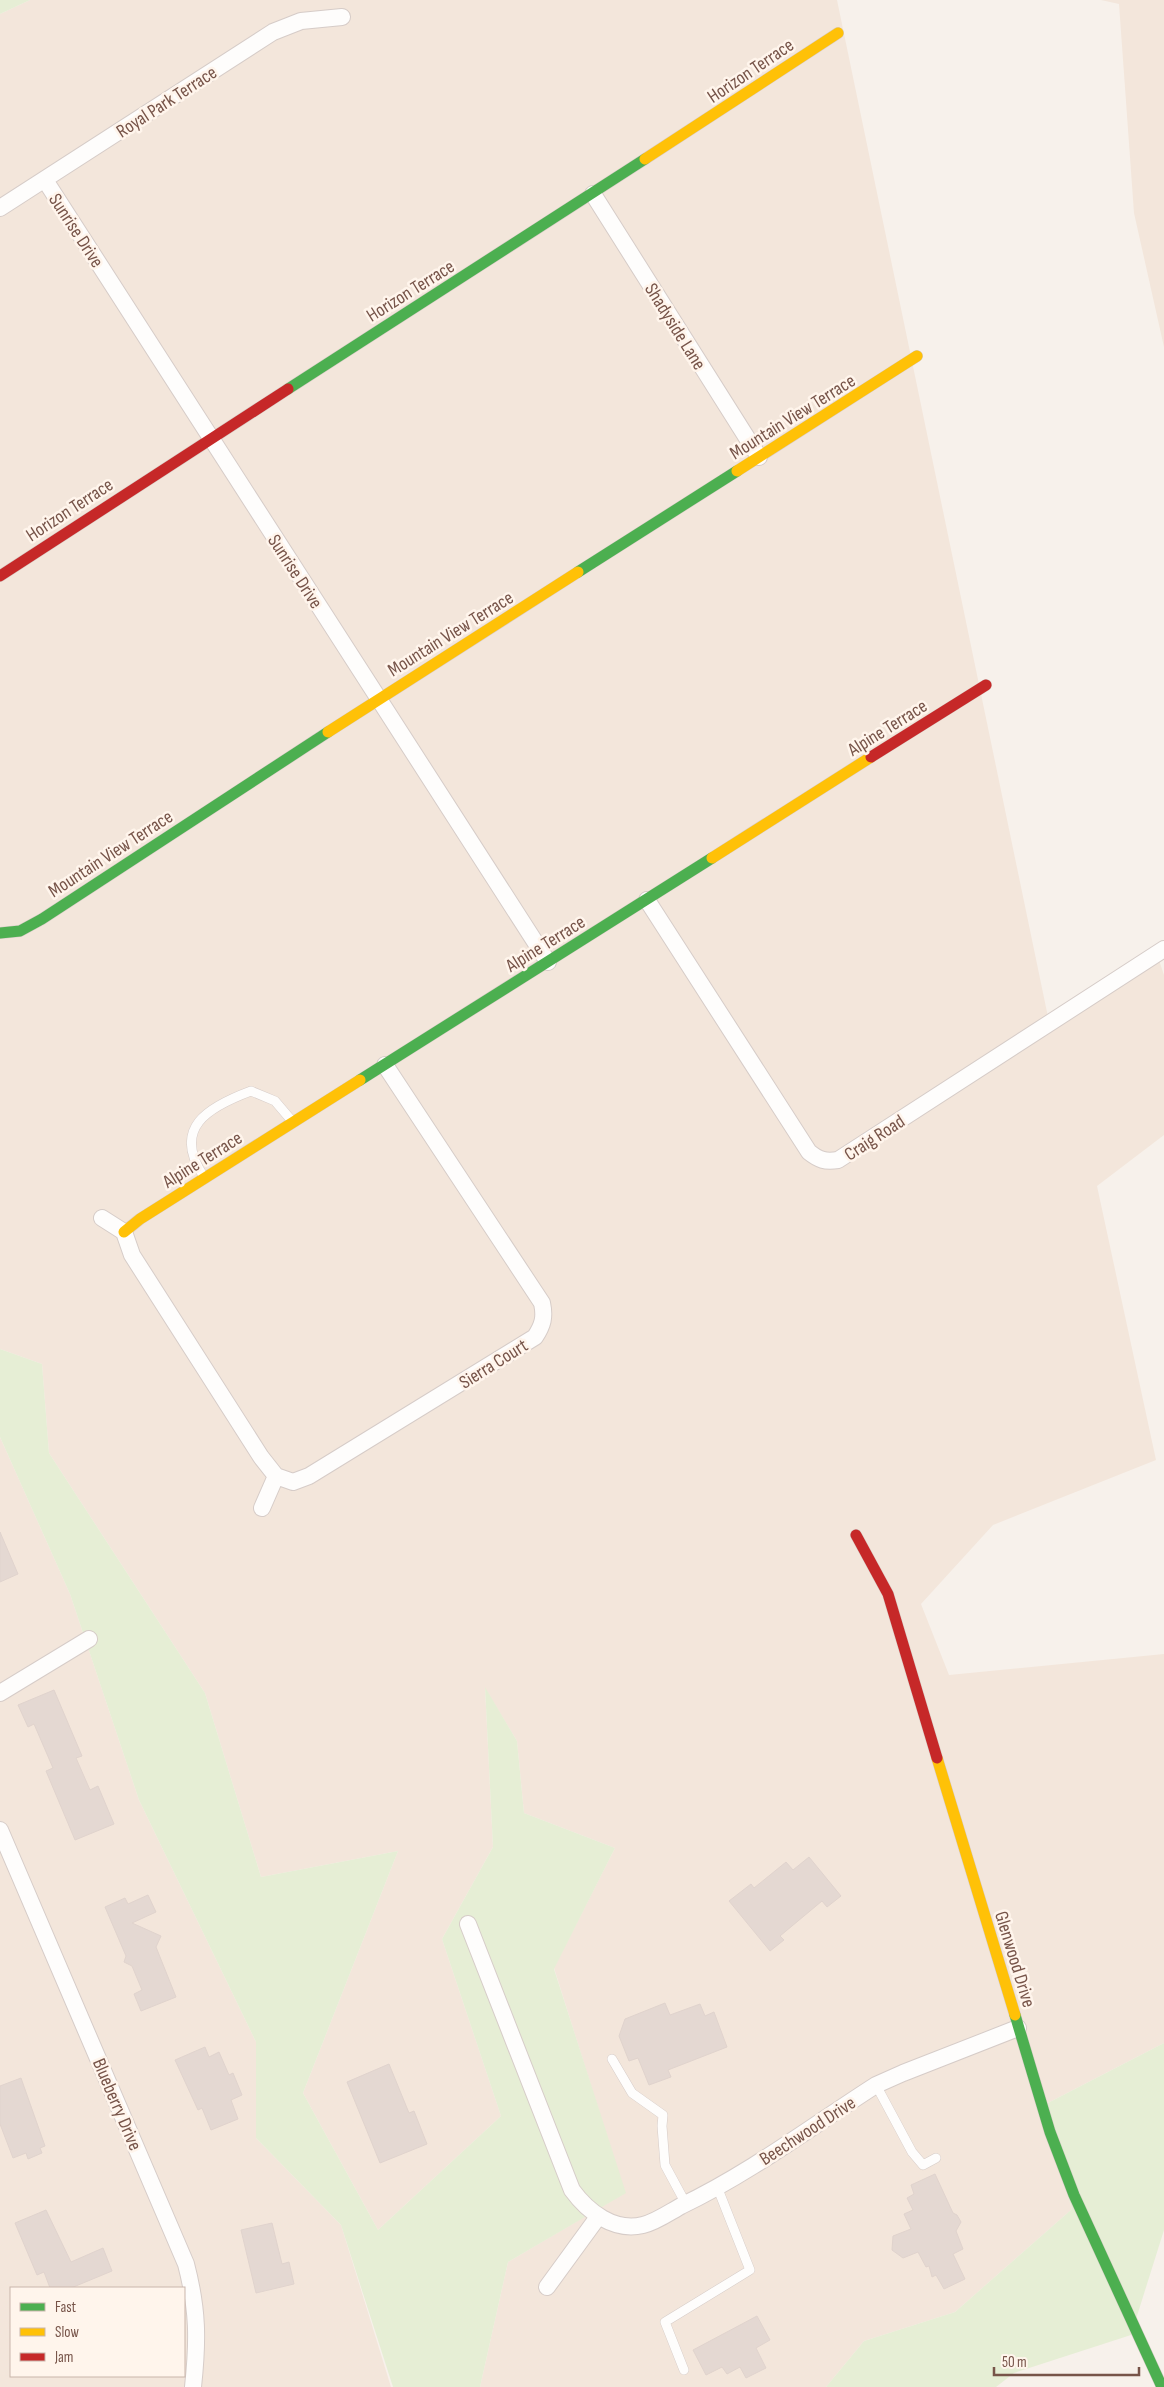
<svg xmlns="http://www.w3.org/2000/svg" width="1164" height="2387" font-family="'Sofia Sans Condensed',sans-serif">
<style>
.residential{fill:#f3e6db;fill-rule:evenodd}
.green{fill:#e6eed5}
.building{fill:#e4d8d2;stroke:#e0d3cd}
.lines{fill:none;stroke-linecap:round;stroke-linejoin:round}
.lane-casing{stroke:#d6ccc8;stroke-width:10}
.street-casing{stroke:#d6ccc8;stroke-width:18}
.fast-casing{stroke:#d7ccc7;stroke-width:12}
.slow-casing{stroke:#d7ccc7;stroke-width:12}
.jam-casing{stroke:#d7ccc7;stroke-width:12}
.lane{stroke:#fefdfc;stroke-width:9}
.street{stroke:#fefdfc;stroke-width:16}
.fast{stroke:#4caf50;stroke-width:11}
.slow{stroke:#ffc107;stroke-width:11}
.jam{stroke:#c62828;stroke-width:11}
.labels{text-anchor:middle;stroke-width:5;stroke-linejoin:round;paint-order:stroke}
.street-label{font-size:19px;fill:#775449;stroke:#fff5ec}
</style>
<rect width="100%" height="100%" fill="#f7f1eb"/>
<!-- residential -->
<path class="residential" d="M 30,0 L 837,0 L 1048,1017 L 1156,951 L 1164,975 L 1164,1135 L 1097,1186 L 1156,1460 L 993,1525 L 921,1604 L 949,1675 L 1164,1654 L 1164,2043 L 1040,2107 L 1072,2209 L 955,2312 L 864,2341 L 826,2387 L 480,2387 L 508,2262 L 625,2193 L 554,1968 L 615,1848 L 524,1813 L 517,1741 L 485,1688 L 493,1847 L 442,1939 L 501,2116 L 378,2230 L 303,2093 L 398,1851 L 261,1877 L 205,1693 L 49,1453 L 42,1364 L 0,1349 L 0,14 Z
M 1101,0 L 1164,0 L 1164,347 L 1134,213 L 1119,4 Z
M 0,1437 L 70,1594 L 139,1800 L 256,2042 L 256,2138 L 341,2225 L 391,2387 L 0,2387 ZM 11,2288 L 184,2288 L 184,2376 L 11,2376 Z"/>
<!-- green -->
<path class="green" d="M 0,0 L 30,0 L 0,14 Z
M 0,1349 L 42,1364 L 49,1453 L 205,1693 L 261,1877 L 398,1851 L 303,2093 L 378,2230 L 501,2116 L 442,1939 L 493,1847 L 485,1687 L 517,1741 L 524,1813 L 615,1848 L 554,1969 L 626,2193 L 508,2262 L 480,2387 L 393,2387 L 341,2225 L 256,2138 L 256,2042 L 139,1800 L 70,1594 L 0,1437 Z
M 1164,2043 L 1164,2230 L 1131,2335 L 1014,2373 L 996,2387 L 826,2387 L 864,2341 L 955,2312 L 1072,2209 L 1040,2107 Z"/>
<!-- building -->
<path class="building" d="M 0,1532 L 18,1574 L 0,1582 Z
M 54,1690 L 82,1756 L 76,1758 L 90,1790 L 98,1786 L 114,1824 L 75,1840 L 46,1771 L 53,1768 L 34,1724 L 28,1727 L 18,1705 Z
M 809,1857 L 841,1896 L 827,1907 L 822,1901 L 780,1936 L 784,1940 L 770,1951 L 729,1901 L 751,1884 L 754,1888 L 786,1862 L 793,1870 Z
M 148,1895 L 156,1912 L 132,1923 L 161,1936 L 156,1947 L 176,1997 L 141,2011 L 134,1994 L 142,1990 L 132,1966 L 124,1962 L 126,1956 L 105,1907 L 125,1898 L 128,1904 Z
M 665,2003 L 670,2015 L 700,2004 L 705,2016 L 714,2012 L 727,2047 L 668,2070 L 671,2077 L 649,2085 L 638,2058 L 629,2061 L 619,2036 L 625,2019 Z
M 205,2047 L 209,2057 L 219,2052 L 229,2075 L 233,2073 L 242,2095 L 231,2100 L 238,2119 L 211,2130 L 202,2108 L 198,2110 L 175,2060 Z
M 389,2064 L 409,2113 L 414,2111 L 427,2144 L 380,2163 L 347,2082 Z
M 21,2078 L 45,2146 L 40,2148 L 42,2153 L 28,2159 L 26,2153 L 13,2158 L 0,2124 L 0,2086 Z
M 935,2174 L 953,2213 L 957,2215 L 961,2222 L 956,2231 L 963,2249 L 953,2254 L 965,2279 L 944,2289 L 936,2275 L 932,2277 L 929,2266 L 926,2267 L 918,2252 L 903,2258 L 892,2250 L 893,2236 L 911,2229 L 904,2214 L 913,2210 L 907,2198 L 914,2194 L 911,2185 Z
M 46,2210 L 71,2262 L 103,2248 L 112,2271 L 71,2288 L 50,2288 L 44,2272 L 37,2275 L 15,2223 Z
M 272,2223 L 282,2264 L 289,2262 L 294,2284 L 256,2293 L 241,2230 Z
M 757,2316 L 770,2340 L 756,2348 L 766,2368 L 746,2378 L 740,2367 L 727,2374 L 722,2367 L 706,2375 L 693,2350 Z"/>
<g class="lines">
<defs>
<path id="lane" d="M 204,1177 C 171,1128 208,1107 251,1091 L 275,1101 L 292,1121
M 612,2059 L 632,2093 L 663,2115 L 662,2126 L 665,2165 L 686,2204
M 876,2085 L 912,2152 L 923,2165 L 936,2158
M 684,2370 L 665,2322 L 750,2270 L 718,2189"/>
<path id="street" d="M 45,180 L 548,962
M 593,194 L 759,457
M 0,208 L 273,32 L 301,21 L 342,17
M 647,900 L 809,1152 C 819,1160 825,1162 838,1160 L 1164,949
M 102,1218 L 124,1232 L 132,1255 L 261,1457 L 276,1476 L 262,1508
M 276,1476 L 293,1482 L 309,1476 L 535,1337 C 543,1325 545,1317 542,1303 L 385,1065
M 0,1693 L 89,1639
M 0,1830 L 186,2264 C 198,2310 198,2340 193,2387
M 468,1924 L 572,2190 C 588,2212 614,2232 643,2225 C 656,2222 670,2212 681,2206 C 750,2173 812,2126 876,2085 L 903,2073 L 1018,2028
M 547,2287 L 598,2217"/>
<path id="fast" d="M 288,389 L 645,159
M 578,572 L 737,471
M 0,933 L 20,931 L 42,919 L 328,732
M 360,1080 L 712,858
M 1015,2015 L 1050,2132 L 1074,2195 L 1162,2387"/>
<path id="slow" d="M 645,159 L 838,33
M 737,471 L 917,356
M 328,732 L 578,572
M 712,858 L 871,757
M 124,1232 L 140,1219 L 360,1080
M 937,1758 L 1015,2015"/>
<path id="jam" d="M 0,576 L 288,389
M 871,757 L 986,685
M 856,1535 L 888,1594 L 937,1758"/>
</defs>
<!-- lane casing -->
<use href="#lane" class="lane-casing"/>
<!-- street casing -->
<use href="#street" class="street-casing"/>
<!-- fast casing -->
<use href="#fast" class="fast-casing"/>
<!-- slow casing -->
<use href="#slow" class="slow-casing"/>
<!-- jam casing -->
<use href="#jam" class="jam-casing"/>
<!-- lane -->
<use href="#lane" class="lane"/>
<!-- street -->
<use href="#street" class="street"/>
<!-- fast -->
<use href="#fast" class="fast"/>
<!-- slow -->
<use href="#slow" class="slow"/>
<!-- jam -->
<use href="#jam" class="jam"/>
</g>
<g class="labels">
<!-- street labels -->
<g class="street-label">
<text transform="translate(750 70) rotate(-34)" y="7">Horizon Terrace</text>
<text transform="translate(166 101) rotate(-33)" y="7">Royal Park Terrace</text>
<text transform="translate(77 230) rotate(57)" y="7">Sunrise Drive</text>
<text transform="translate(410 290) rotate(-32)" y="7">Horizon Terrace</text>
<text transform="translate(676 326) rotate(58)" y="7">Shadyside Lane</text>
<text transform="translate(792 416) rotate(-32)" y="7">Mountain View Terrace</text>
<text transform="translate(69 509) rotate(-33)" y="7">Horizon Terrace</text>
<text transform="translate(296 571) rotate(57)" y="7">Sunrise Drive</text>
<text transform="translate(450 633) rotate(-32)" y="7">Mountain View Terrace</text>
<text transform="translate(887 727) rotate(-32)" y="7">Alpine Terrace</text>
<text transform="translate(110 853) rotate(-33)" y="7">Mountain View Terrace</text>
<text transform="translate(545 943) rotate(-32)" y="7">Alpine Terrace</text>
<text transform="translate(874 1137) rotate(-33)" y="7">Craig Road</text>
<text transform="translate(202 1159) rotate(-32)" y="7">Alpine Terrace</text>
<text transform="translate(493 1363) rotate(-32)" y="7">Sierra Court</text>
<text transform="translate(1016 1959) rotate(73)" y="7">Glenwood Drive</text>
<text transform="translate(118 2104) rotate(67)" y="7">Blueberry Drive</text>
<text transform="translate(807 2130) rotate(-33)" y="7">Beechwood Drive</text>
</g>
</g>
<!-- legend -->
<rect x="10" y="2287" width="175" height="90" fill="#fff5ec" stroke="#c9b5ab"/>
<rect x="20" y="2303" width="25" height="8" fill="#4caf50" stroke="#c9b5ab"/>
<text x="55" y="2312" font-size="15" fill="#775449">Fast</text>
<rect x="20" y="2328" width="25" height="8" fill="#ffc107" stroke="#c9b5ab"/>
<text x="55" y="2337" font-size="15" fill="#775449">Slow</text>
<rect x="20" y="2353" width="25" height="8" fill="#c62828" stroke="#c9b5ab"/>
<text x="55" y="2362" font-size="15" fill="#775449">Jam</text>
<!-- scale -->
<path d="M994 2367v8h145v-8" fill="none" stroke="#775449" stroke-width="2.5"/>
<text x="1002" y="2367" font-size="15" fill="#775449" stroke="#fff5ec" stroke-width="4" paint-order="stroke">50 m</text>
</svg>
